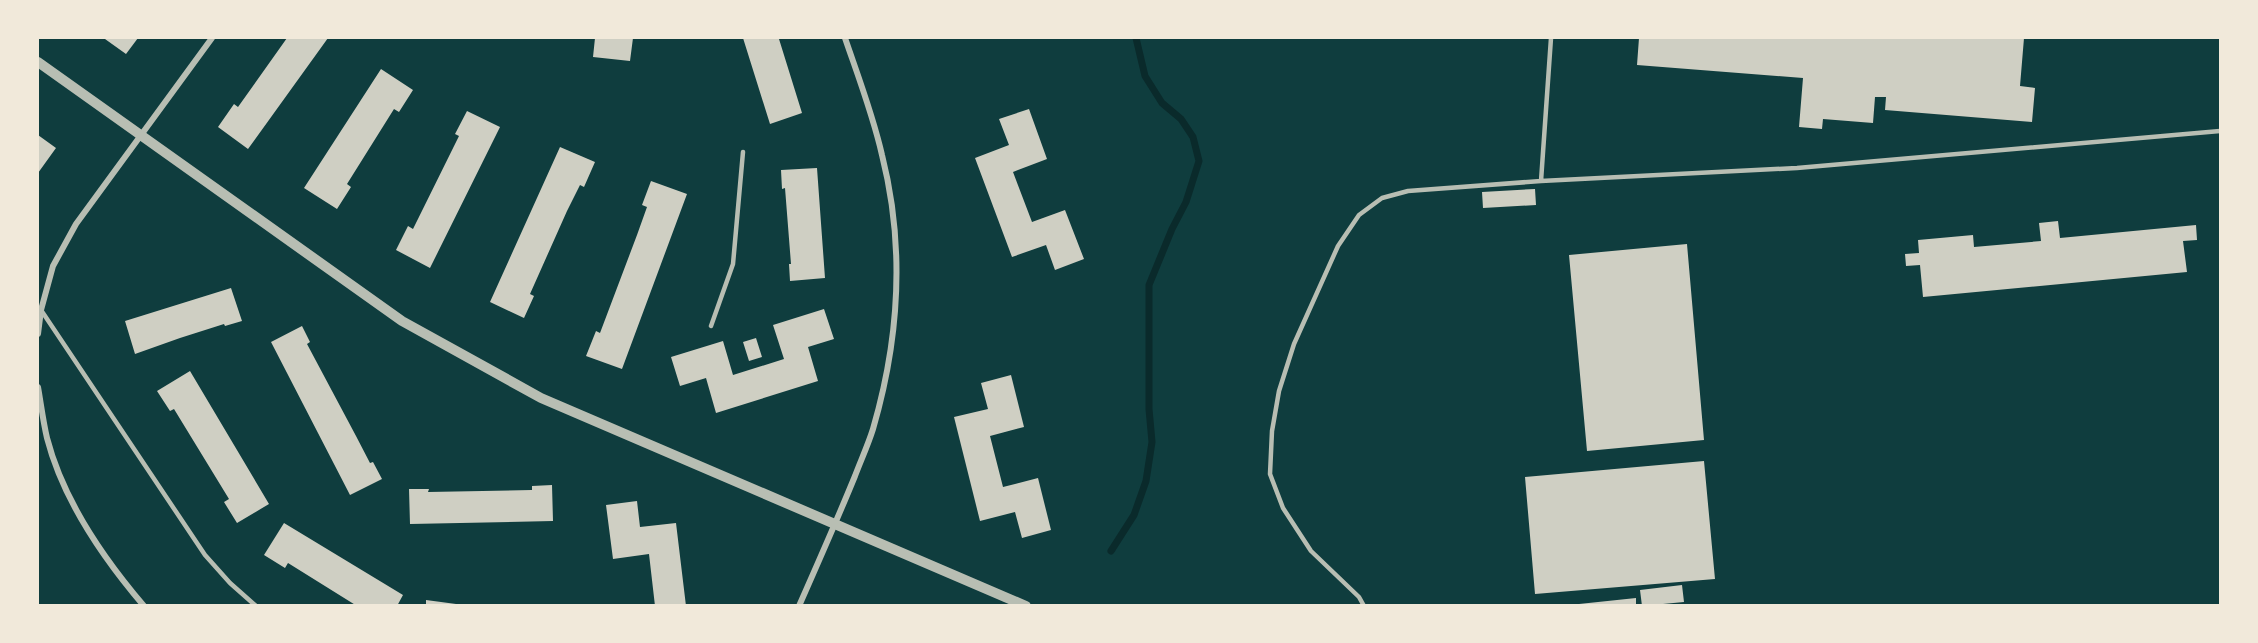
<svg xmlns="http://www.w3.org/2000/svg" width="2258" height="643" font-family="'Varela Round',sans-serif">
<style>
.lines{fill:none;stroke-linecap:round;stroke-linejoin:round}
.stream{stroke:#0a2a2b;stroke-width:7}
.building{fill:#cfcfc3}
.service{stroke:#b8beb3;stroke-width:4.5}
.minor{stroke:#b8beb3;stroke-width:6}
.tertiary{stroke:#b8beb3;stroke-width:10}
</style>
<rect width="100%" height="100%" fill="#0f3d3e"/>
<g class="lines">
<!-- stream -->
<path class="stream" d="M 1111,551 L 1134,515 L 1146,481 L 1152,442 L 1149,409 L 1149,285 L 1172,229 L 1186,202 L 1199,161 L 1193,137 L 1181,119 L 1162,103 L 1145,76 L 1136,38"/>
</g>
<!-- building -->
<path class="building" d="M 106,38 L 138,38 L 126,54 L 105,39 Z
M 287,38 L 328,38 L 248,149 L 218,127 L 234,104 L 238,107 Z
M 595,38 L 633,38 L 630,61 L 593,57 Z
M 743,38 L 779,39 L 802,113 L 770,124 Z
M 1639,38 L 2024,38 L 2020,86 L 2035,88 L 2032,122 L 1885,110 L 1886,97 L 1875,97 L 1873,123 L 1823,119 L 1822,129 L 1799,127 L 1803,78 L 1637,65 Z
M 381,69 L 413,90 L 399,112 L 394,109 L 347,184 L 351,187 L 337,209 L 304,188 Z
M 1029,109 L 1047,159 L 1013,172 L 1032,222 L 1065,210 L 1084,259 L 1055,270 L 1046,245 L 1012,257 L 975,158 L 1009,145 L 999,119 Z
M 467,111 L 500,127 L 430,268 L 396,250 L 408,226 L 413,229 L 459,136 L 455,134 Z
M 38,135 L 56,148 L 38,173 Z
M 560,147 L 595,162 L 584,187 L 580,185 L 567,211 L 530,294 L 534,296 L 524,318 L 490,302 Z
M 817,168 L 825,278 L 790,281 L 789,264 L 791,264 L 785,188 L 782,189 L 781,170 Z
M 651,181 L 687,194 L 622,369 L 586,356 L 596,331 L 600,333 L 637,235 L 647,207 L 642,205 Z
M 1535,189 L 1536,205 L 1483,208 L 1482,192 Z
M 2058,221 L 2060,238 L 2196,225 L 2197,240 L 2183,241 L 2187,272 L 1923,297 L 1920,265 L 1906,266 L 1905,254 L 1919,253 L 1918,240 L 1973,235 L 1974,247 L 2041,241 L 2039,223 Z
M 1687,244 L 1704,440 L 1587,451 L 1569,255 Z
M 231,288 L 242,321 L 225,326 L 224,324 L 180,338 L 135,354 L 125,321 Z
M 824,309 L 834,339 L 808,347 L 818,381 L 716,413 L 706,378 L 680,386 L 671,357 L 723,341 L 733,375 L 784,359 L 773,325 Z
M 302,326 L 310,342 L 307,344 L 356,436 L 370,463 L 373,462 L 382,479 L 350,495 L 271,342 Z
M 756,338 L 762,357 L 749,361 L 743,342 Z
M 190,371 L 269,504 L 237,523 L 224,502 L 229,499 L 174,409 L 170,411 L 157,391 Z
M 1011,375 L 1024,427 L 990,436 L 1003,487 L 1038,478 L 1051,530 L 1022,538 L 1015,512 L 980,521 L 954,417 L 988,409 L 981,383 Z
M 1704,461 L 1715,579 L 1535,594 L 1525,477 Z
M 552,485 L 553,521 L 410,524 L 409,489 L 429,489 L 428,492 L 532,490 L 532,486 Z
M 637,501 L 640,527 L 676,523 L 686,606 L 655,606 L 649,554 L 613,559 L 606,505 Z
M 284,523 L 403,595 L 397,606 L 357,606 L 288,563 L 285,568 L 264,555 Z
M 1682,585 L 1684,602 L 1642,606 L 1640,590 Z
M 1636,598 L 1636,606 L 1579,606 L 1579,604 Z
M 426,600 L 456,604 L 456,606 L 426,606 Z"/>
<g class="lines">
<!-- service -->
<path class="service" d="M 1541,181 L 1551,38
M 41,310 L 205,555 L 230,583 L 256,606
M 711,326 L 733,264 L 743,152
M 1364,606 L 1359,597 L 1311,551 L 1283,508 L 1270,474 L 1272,431 L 1279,391 L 1294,344 L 1338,246 L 1359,215 L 1382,198 L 1408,191 L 1541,181 L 1797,168 L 2220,131"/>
<!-- minor -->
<path class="minor" d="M 38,334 L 41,310 L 53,266 L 76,224 L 212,38
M 38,387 C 41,404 43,421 47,438 C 63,500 103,558 144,606
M 799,606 C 818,563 837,520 855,476 C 861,460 868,445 873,429 C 899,340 905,246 882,155 C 873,115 858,76 845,38"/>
<!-- tertiary -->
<path class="tertiary" d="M 38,62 L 402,321 L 541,398 L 1026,606"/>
</g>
<!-- border -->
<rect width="2258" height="643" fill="none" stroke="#f1e9da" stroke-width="78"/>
</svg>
